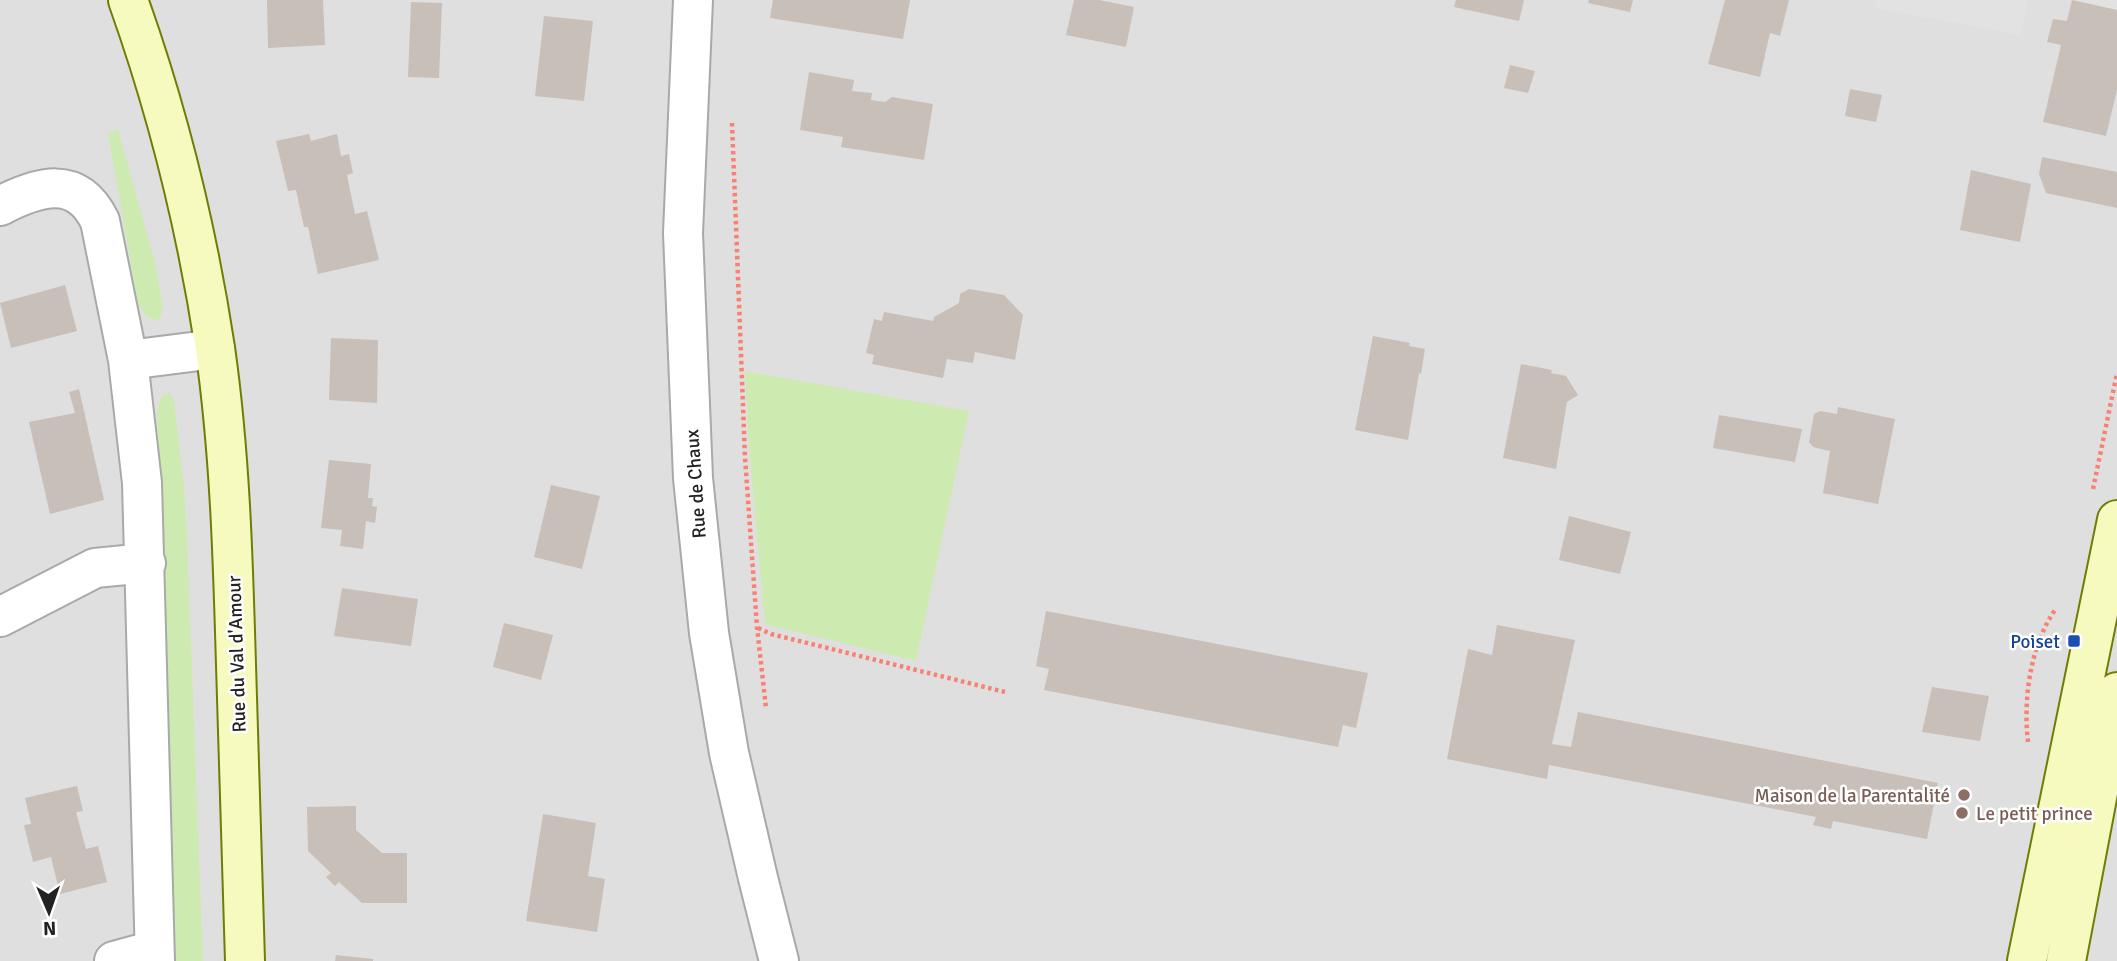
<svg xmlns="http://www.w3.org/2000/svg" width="2117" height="961" font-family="Signika,sans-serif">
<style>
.residential{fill:#e0dfdf}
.grass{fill:#cdebb0}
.parking{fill:#e2e2e2}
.building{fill:#c7bfb8}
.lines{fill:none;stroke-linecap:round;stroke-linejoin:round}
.street-casing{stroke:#a9a9a9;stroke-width:42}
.secondary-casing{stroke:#707d05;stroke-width:42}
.path{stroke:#fa8072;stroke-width:4.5;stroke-dasharray:3.5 3.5;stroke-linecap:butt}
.street{stroke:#fff;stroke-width:38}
.secondary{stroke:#f7fabf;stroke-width:38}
.transit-dot{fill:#1a4fb4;stroke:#fff;stroke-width:2.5}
.education-dot{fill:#8d6e63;stroke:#fff;stroke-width:2.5}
.labels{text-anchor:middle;stroke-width:5;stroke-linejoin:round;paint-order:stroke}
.street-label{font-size:19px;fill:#222;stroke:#fff}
.transit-label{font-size:19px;fill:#164399;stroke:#fff;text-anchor:end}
.education-label{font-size:19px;fill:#785e54;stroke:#fff;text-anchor:end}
</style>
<rect width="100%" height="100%" fill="#f2efe9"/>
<!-- residential -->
<path class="residential" d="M 0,0 L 2117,0 L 2117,961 L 0,961 Z"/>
<!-- grass -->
<path class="grass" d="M 118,129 L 155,263 L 163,306 L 161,316 L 157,320 C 146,320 140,308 137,298 L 108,134 Z
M 745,371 L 969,411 L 916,661 L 765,624 L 748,436 Z
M 170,393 L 174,400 L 184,487 L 187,537 L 203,961 L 172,961 L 164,569 L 157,409 L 163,395 Z"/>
<!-- parking -->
<path class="parking" d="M 1876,0 L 2028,0 L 2021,35 L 1875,8 Z
M 2076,0 L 2117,0 L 2117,10 Z"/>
<!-- building -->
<path class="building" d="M 267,0 L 323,0 L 325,45 L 268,48 Z
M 773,0 L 910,0 L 903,39 L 770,18 Z
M 1074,0 L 1099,0 L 1134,7 L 1126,47 L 1066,35 Z
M 1456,0 L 1524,0 L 1519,21 L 1454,7 Z
M 1589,0 L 1633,0 L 1630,12 L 1588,3 Z
M 1725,0 L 1789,0 L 1780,36 L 1770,33 L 1760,77 L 1708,64 Z
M 2072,0 L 2117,10 L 2117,90 L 2106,136 L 2043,122 L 2061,45 L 2047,42 L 2053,19 L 2067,21 Z
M 411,2 L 442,3 L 439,78 L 408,77 Z
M 544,16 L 593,21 L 584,101 L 535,96 Z
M 1510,65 L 1535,71 L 1528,93 L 1504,88 Z
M 809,72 L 854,80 L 852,91 L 872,93 L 871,100 L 885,102 L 892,97 L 933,104 L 924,160 L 841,147 L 843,137 L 800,130 Z
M 1850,89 L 1882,95 L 1876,122 L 1845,116 Z
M 309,134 L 311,141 L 337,134 L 341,156 L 349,154 L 353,173 L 347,175 L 355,214 L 367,211 L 379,260 L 318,274 L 308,227 L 304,227 L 296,190 L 288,191 L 276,141 Z
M 2042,157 L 2117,172 L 2117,208 L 2046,193 L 2039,174 Z
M 1971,170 L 2031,184 L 2020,242 L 1960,230 Z
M 65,285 L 77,331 L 11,348 L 0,303 Z
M 969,289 L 1004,295 L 1023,315 L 1015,360 L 975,352 L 973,363 L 947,359 L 943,378 L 872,364 L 874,355 L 866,353 L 874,319 L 882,321 L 884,312 L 933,321 L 934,317 L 959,303 L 960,294 Z
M 1373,336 L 1410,343 L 1409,346 L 1425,349 L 1421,374 L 1419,373 L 1408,440 L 1355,430 Z
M 331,338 L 378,340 L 377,403 L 329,400 Z
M 1521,364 L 1552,370 L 1551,373 L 1566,376 L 1578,395 L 1567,402 L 1556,469 L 1503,458 Z
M 79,389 L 104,500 L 50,514 L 29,422 L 75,413 L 69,392 Z
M 1838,407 L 1895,419 L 1878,504 L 1823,493 L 1830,451 L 1813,447 L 1809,442 L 1814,414 L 1820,411 L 1837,414 Z
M 1719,415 L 1802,429 L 1795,462 L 1713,448 Z
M 329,460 L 371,464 L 368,498 L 373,498 L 372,506 L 377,507 L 375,523 L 366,521 L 363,549 L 340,546 L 342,530 L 321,528 Z
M 551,485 L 600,496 L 582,569 L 534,557 Z
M 1569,516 L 1631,532 L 1620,574 L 1559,560 Z
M 342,588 L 418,599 L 411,646 L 334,636 Z
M 1046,611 L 1368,673 L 1356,728 L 1343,725 L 1338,747 L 1044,690 L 1049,669 L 1036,666 Z
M 504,623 L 553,635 L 541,680 L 493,667 Z
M 1497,625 L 1575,640 L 1552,744 L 1571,747 L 1578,712 L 1938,783 L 1927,839 L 1833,821 L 1831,829 L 1813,825 L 1816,817 L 1549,765 L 1547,779 L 1447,759 L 1468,649 L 1492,655 Z
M 1932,687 L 1989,696 L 1980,741 L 1922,732 Z
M 77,786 L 83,811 L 76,812 L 86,849 L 98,846 L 107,882 L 60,894 L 51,857 L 33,862 L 24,825 L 31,824 L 25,798 Z
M 356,806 L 356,830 L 382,853 L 407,853 L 407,903 L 362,903 L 339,882 L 335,886 L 326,877 L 331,873 L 308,851 L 307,807 Z
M 543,814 L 596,823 L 588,876 L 605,879 L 597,932 L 526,921 Z
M 336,955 L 373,959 L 373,961 L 335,961 Z"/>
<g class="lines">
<defs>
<path id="street" d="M 693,0 L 683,233 L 693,478 L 709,633 L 729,753 L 758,878 L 779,961
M 0,206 C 39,186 77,174 100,221 L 128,360 L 215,349
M 128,360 L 142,483 L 155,961
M 0,617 L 95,568 L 146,563
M 114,961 L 154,950"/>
<path id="secondary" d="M 128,0 C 168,112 197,230 215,348 C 230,453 233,559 236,665 C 239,764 242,862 245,961
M 2027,961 L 2117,520
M 2066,961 L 2117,692"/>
</defs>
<!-- street casing -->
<use href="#street" class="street-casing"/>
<!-- secondary casing -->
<use href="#secondary" class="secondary-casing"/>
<!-- path -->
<path class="path" d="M 732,123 L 745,457 L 757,627 L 766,708
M 2093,489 L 2117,373
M 758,628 L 771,634 L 1005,692
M 2028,742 C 2023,700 2030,646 2055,610"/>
<!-- street -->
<use href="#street" class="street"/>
<!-- secondary -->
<use href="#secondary" class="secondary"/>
</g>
<!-- markers -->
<rect class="transit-dot" x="2067" y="634" width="14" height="14" rx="3.5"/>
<g class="education-dot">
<circle cx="1964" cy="795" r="7"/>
<circle cx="1962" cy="813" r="7"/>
</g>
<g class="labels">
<!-- street labels -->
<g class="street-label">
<text transform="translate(695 484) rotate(-94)" y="7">Rue de Chaux</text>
<text transform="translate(236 654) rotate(-92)" y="7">Rue du Val d'Amour</text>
</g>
<!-- transit labels -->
<g class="transit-label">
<text x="2060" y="648">Poiset</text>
</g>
<!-- education labels -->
<g class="education-label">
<text x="1950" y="802">Maison de la Parentalité</text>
<text x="1976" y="820" text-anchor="start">Le petit prince</text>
</g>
</g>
<!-- north arrow -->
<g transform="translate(49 912) rotate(178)" stroke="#ffffff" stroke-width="5" paint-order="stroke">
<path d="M0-5L12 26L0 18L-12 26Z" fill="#222222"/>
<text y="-10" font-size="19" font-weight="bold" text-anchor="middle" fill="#222222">N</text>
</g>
</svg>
